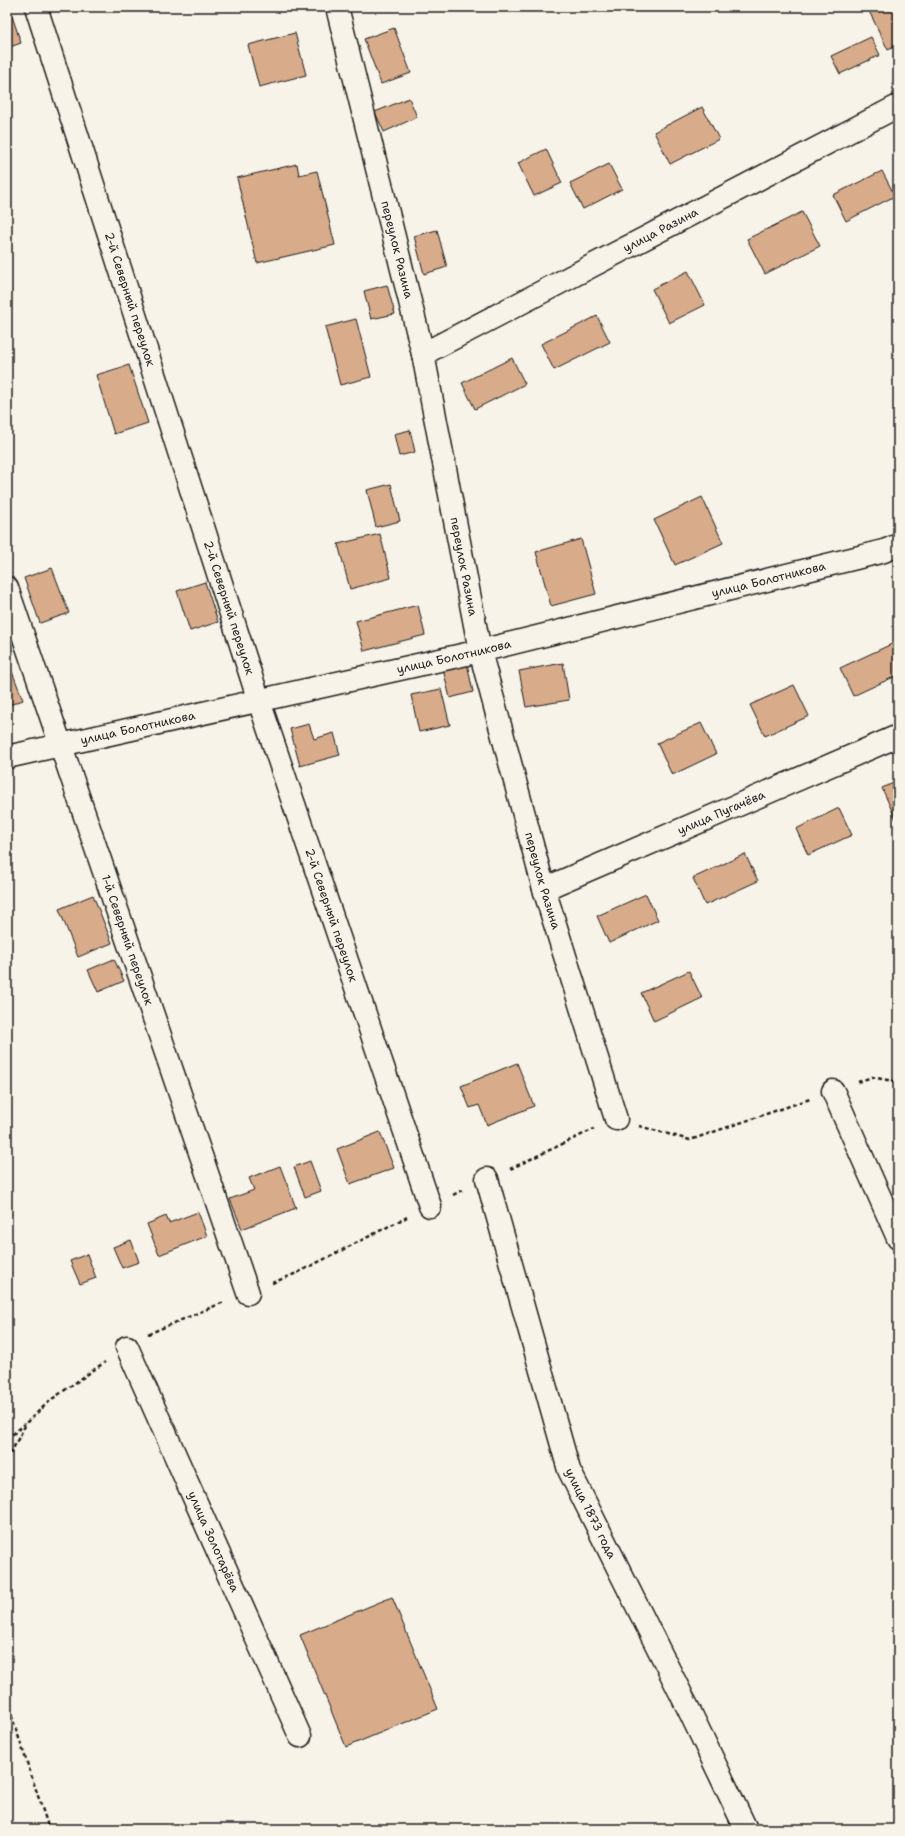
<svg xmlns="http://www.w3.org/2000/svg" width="905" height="1836" font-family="'Shantell Sans',sans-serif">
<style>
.building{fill:#d8ab8a;stroke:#1c1c1c}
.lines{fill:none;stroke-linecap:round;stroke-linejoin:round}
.minor-casing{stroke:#1c1c1c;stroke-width:25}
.path{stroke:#1c1c1c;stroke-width:2.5;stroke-dasharray:4 3;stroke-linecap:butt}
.minor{stroke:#f7f3e8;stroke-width:22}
.labels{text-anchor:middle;stroke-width:3;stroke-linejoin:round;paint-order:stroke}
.street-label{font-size:12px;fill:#1c1c1c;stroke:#f7f3e8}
</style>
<rect width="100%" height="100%" fill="#f7f3e8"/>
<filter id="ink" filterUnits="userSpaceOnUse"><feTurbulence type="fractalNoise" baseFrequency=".025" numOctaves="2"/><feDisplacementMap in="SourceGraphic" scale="8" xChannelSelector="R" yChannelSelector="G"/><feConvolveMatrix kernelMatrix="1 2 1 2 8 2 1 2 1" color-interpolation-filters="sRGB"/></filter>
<g filter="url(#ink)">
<!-- building -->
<path class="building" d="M 7,7 L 9,7 L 21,43 L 7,48 Z
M 867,7 L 898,7 L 898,45 L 888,50 Z
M 394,28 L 411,73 L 381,84 L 364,39 Z
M 295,33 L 306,75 L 259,87 L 248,45 Z
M 871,37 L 880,55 L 840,74 L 831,56 Z
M 409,98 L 417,117 L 384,132 L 375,112 Z
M 702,107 L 719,139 L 670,164 L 654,132 Z
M 546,149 L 562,183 L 534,196 L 518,163 Z
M 297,164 L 299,175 L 317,171 L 335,245 L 257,263 L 237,178 Z
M 609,164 L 622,189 L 583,209 L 570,183 Z
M 882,171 L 895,196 L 846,221 L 833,195 Z
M 802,212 L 820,246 L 765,274 L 747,239 Z
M 437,230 L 447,267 L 424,274 L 414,236 Z
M 688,271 L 705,305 L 669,323 L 652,289 Z
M 387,285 L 395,314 L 371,319 L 364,291 Z
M 597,316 L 610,342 L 554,370 L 541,344 Z
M 356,319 L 371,377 L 340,385 L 325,327 Z
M 512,358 L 525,384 L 475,409 L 462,383 Z
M 129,365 L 148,423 L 114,434 L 96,375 Z
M 410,430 L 415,452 L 399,456 L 394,434 Z
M 391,484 L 400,521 L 376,527 L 367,490 Z
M 702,497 L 723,543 L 675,565 L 654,520 Z
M 380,534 L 391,578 L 350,589 L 338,544 Z
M 581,539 L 596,594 L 551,606 L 536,552 Z
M 52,568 L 69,613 L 40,623 L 24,578 Z
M 205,582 L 218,622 L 190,631 L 177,591 Z
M 418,605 L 425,635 L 364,651 L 356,621 Z
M 896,642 L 898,648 L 898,675 L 853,696 L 840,668 Z
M 467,663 L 473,692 L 450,698 L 443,669 Z
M 563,663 L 569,700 L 526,707 L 519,671 Z
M 11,669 L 23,700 L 7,706 L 7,670 Z
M 794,685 L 809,716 L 765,736 L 750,705 Z
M 441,689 L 450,725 L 419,732 L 411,695 Z
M 701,723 L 716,754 L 672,775 L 657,743 Z
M 309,724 L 314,739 L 334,733 L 340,755 L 300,766 L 290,729 Z
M 898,781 L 898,819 L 896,820 L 882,788 Z
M 839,808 L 852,835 L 808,855 L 796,829 Z
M 745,854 L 758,881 L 705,905 L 693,878 Z
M 646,894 L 658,920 L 609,943 L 597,916 Z
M 93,895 L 112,943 L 78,957 L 59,909 Z
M 114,959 L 124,981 L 98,992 L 88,970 Z
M 689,971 L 702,998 L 654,1021 L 641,993 Z
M 517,1063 L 534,1106 L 487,1125 L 479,1105 L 470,1108 L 461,1086 Z
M 380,1132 L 394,1168 L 350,1184 L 337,1149 Z
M 310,1161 L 321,1191 L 305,1197 L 294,1167 Z
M 280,1166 L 296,1208 L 242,1229 L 230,1199 L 254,1190 L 249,1178 Z
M 198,1212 L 207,1236 L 159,1255 L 147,1224 L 166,1216 L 169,1223 Z
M 131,1240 L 139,1262 L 122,1268 L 113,1247 Z
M 87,1254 L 96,1278 L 80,1284 L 70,1261 Z
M 392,1597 L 438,1709 L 346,1747 L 300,1635 Z"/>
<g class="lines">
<defs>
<g id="minor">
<path id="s1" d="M 36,7 L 259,701 L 430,1206"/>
<path id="s2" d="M 337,7 L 423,354 L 480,651 L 544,889 L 616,1119"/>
<path id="s3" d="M 423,354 L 898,106"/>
<path id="s4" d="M 7,588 L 248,1293"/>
<path id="s5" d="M 7,757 L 480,651 L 884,551 L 898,545"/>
<path id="s6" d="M 544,889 L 898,736"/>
<path d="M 833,1091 L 898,1238"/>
<path id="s7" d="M 487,1179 L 569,1470 L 690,1712 L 746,1829"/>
<path id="s8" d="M 127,1347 L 300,1736"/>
</g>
</defs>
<!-- minor casing -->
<use href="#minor" class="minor-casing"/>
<!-- path -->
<path class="path" d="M 858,1082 L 872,1077 L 898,1082
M 639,1126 L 690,1140 L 810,1099
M 510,1169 L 594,1129
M 453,1195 L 463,1190
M 272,1283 L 297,1273 L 407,1217
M 148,1334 L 224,1302
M 7,1439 L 25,1424
M 7,1460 L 27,1422 L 52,1399 L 105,1362
M 7,1702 L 49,1829"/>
<!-- minor -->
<use href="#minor" class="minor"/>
</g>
</g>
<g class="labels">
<!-- street labels -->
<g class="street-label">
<text dy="4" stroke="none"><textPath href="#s3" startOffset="268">улица Разина</textPath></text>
<text dy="4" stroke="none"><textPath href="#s2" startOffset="250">переулок Разина</textPath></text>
<text dy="4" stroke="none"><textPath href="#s1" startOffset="307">2-й Северный переулок</textPath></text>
<text dy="4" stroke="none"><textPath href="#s2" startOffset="574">переулок Разина</textPath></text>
<text dy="4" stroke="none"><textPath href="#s5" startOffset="782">улица Болотникова</textPath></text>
<text dy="4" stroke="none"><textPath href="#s1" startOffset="631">2-й Северный переулок</textPath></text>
<text dy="4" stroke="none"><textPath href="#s5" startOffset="458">улица Болотникова</textPath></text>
<text dy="4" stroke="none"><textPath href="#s5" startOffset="134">улица Болотникова</textPath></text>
<text dy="4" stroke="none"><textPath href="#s6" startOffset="193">улица Пугачёва</textPath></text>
<text dy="4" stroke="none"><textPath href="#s2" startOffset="898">переулок Разина</textPath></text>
<text dy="4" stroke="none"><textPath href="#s1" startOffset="955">2-й Северный переулок</textPath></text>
<text dy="4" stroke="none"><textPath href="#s4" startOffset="372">1-й Северный переулок</textPath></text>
<text dy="4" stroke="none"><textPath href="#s7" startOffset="351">улица 1873 года</textPath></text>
<text dy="4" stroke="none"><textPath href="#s8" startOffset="213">улица Золотарёва</textPath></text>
</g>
</g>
<!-- margin -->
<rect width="905" height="1836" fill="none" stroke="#f7f3e8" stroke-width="24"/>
<rect x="12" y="12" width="881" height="1812" fill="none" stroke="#1c1c1c" stroke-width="1.5" filter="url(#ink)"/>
</svg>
